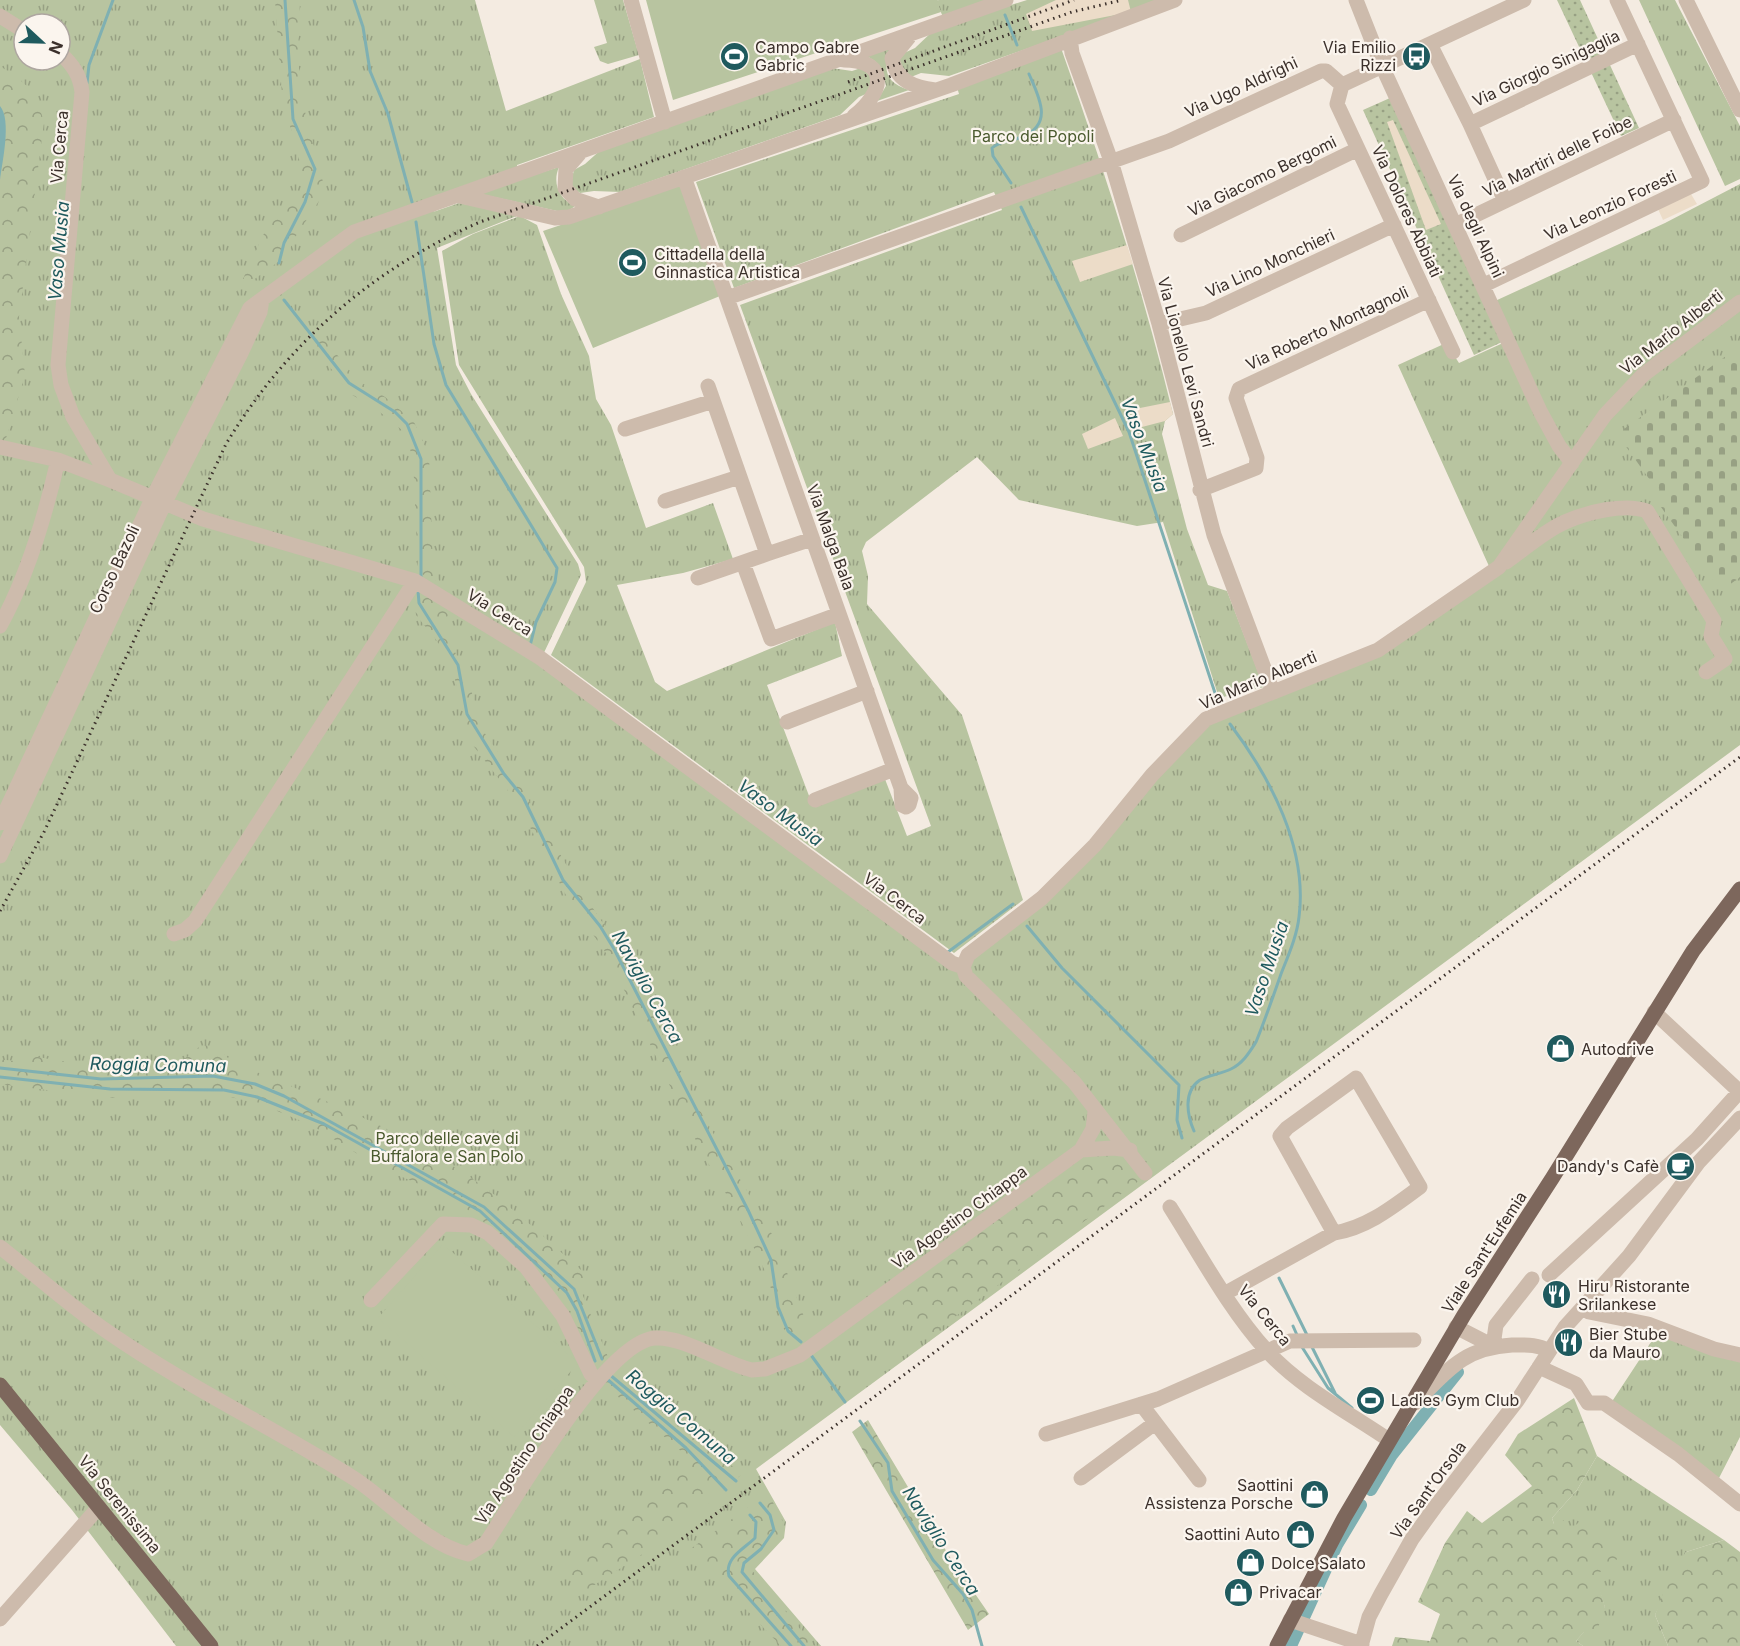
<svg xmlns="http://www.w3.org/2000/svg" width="1740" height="1646" font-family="Inter,sans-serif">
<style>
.grass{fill:url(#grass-tufts);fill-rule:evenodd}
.forest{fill:url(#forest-crowns)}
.cemetery{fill:url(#cemetery-stones)}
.garden{fill:url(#garden-dots)}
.pitch{fill:#b8c4a0}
.plaza{fill:#ecdcc8}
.water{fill:#7fb0b2}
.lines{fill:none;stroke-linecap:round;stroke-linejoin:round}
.stream{stroke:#7fb0b2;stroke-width:3}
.canal{stroke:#7fb0b2;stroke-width:12}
.minor{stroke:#cdbbac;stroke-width:15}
.major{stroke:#7d675c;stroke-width:15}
.rail{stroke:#3b302b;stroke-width:3;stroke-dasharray:1.5 4.5;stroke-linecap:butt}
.labels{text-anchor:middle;stroke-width:4.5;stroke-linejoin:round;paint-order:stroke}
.poi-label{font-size:16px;fill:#3b302b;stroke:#fbf5ee;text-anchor:start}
.street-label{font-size:16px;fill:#3b302b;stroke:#fbf5ee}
.park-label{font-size:16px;fill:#4a5a2e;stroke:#fbf5ee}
.water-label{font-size:18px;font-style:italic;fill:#1f5a5e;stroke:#fbf5ee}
</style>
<defs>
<pattern id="grass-tufts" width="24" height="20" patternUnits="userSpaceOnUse" patternTransform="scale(1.5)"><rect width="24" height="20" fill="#b8c4a0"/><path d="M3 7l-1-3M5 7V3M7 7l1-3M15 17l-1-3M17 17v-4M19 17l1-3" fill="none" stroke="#97a083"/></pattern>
<pattern id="forest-crowns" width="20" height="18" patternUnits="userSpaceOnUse" patternTransform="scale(1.5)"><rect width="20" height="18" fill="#b8c4a0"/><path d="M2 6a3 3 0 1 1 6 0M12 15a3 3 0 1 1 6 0" fill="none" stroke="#97a083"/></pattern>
<pattern id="cemetery-stones" width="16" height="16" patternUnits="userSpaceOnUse" patternTransform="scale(1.5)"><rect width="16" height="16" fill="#b8c4a0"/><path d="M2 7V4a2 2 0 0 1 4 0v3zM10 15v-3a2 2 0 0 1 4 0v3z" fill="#97a083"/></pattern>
<pattern id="garden-dots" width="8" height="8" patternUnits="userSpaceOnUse" patternTransform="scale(1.5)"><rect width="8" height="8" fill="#b8c4a0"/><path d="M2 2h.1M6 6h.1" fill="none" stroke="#97a083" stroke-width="1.8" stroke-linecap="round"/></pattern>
</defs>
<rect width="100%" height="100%" fill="#f4ebe1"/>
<!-- grass -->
<path class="grass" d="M 0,0 L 475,0 L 506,111 L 640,59 L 654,117 L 517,165 L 517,169 L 433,212 L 459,203 L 519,215 L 437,248 L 456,365 L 471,394 L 578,564 L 581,575 L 540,661 L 953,969 L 1040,902 L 1208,721 L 1380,655 L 1493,575 L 1398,365 L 1446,343 L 1459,363 L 1514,338 L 1495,301 L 1665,223 L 1740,184 L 1740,745 L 756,1469 L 786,1522 L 784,1538 L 755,1569 L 821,1646 L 176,1646 L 72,1510 L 0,1425 ZM 24,24 L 60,24 L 60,60 L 24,60 Z
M 594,0 L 623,0 L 639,55 L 608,64 L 600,61 L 594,47 L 607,43 Z
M 939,0 L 992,0 L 943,17 L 936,1 Z
M 1027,0 L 1166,0 L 949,76 L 921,73 L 911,77 L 898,62 L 902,54 L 915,48 L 935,29 Z
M 1639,0 L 1675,0 L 1740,126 L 1740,179 L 1725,186 Z
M 893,44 C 882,66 883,82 909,90 L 877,101 L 886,86 C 883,69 880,61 863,55 Z
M 1061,48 C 1104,169 1143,290 1173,414 L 1165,421 L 1162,434 L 1187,529 L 1208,585 L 1227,591 L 1264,687 L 1219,698 L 1163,522 L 1137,526 L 1019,500 L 977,457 L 866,542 L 862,551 L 868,576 L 867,604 L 962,715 L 1023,900 L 954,953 L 551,655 L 586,582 L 584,567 L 459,365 L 442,251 L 473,234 L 520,216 L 537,225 L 561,294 L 589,356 L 596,399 L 611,425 L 646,528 L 713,503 L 733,559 L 683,573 L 617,585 L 655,682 L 667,691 L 835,622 L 842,656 L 767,685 L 811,801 L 883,774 L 907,836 L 931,826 L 740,305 L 1002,210 L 994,192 L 734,288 L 696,182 L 959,94 L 957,87 Z
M 825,67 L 852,71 L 861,68 L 873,78 L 868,93 L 859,97 L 840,115 L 620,192 L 594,191 L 580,193 L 570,186 L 574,170 L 585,164 L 604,147 Z
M 559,167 C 552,183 559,199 575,206 L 566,213 L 476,193 Z
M 1659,1330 L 1740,1359 L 1740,1437 L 1719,1478 L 1611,1403 Z
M 1597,1456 L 1724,1540 L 1686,1552 L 1655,1615 L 1668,1646 L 1583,1646 L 1576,1641 L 1605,1607 C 1598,1584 1580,1526 1554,1524 L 1552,1518 L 1577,1490 Z"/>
<!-- forest -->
<path class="forest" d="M 275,0 L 300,0 L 298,54 L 301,96 L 324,186 L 319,201 L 292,242 L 289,254 L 237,292 L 267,227 L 294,202 L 304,187 L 303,174 L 282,95 Z
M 0,66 C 27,84 35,89 44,122 L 19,317 L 25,375 L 4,445 L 0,444 L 0,180 L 6,134 L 4,111 L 0,106 Z
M 319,332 L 357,380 L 385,397 L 414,422 L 429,455 L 433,566 L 440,583 L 418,572 L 413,457 L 402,430 L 376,409 L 349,393 L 310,340 Z
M 413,588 L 451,610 L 442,626 L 466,674 L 484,732 L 523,790 L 582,892 L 621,950 L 702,1114 L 773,1236 L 811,1335 L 789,1345 L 766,1273 L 736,1211 L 700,1149 L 608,956 L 567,897 L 516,801 L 472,744 L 453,672 L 437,641 L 416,615 Z
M 205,1045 L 220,1050 L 232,1062 C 322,1099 414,1134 492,1193 C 526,1219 557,1249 589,1277 L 579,1286 L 608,1357 L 593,1371 L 574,1317 L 565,1297 L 476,1215 L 446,1196 L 377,1166 L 311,1125 L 258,1103 L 216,1094 L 109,1098 L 0,1084 L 0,1059 L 12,1061 L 22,1054 C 58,1061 174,1083 195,1049 Z
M 1096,1155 C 1123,1155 1127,1155 1144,1177 L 929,1336 L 894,1293 L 1067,1169 L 1083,1158 Z
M 611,1369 L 742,1474 L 672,1535 L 582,1593 L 562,1570 L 685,1461 L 682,1452 L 601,1382 Z
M 1574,1398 L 1597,1456 L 1577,1490 L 1552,1518 L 1554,1524 L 1565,1520 L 1570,1530 L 1585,1517 L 1600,1528 L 1620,1557 L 1596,1575 L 1605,1607 L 1597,1631 L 1584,1632 L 1576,1641 L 1583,1646 L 1392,1646 L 1395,1637 L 1430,1641 L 1440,1614 L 1418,1602 L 1445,1543 L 1467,1511 L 1482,1523 L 1532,1486 L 1505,1455 L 1518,1434 Z
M 868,1420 L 951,1559 L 989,1614 L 968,1630 L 852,1432 Z
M 768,1493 L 783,1522 L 782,1537 L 751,1569 L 814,1646 L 781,1646 L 689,1550 Z
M 1724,1540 L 1740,1552 L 1740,1646 L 1668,1646 L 1655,1615 L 1669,1578 L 1686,1552 Z"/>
<!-- cemetery -->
<path class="cemetery" d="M 1740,346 L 1740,577 L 1721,591 L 1656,500 L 1660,488 L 1655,487 L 1617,434 Z"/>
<!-- garden -->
<path class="garden" d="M 1557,0 L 1580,0 L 1639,128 L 1621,136 Z
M 1390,98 L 1502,342 L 1474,355 L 1363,110 Z"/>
<!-- pitch -->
<path class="pitch" d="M 646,0 L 939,0 L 937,1 L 941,12 L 673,100 Z
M 682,184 L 720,296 L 593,348 L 543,231 Z
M 443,1244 L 578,1363 L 514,1437 L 378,1318 Z"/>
<!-- plaza -->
<path class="plaza" d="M 1056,0 L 1128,0 L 1131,12 L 1032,31 L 1026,14 Z
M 1393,120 L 1441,224 L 1426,230 L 1387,122 Z
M 1691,194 L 1697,204 L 1663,220 L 1658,209 Z
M 1127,245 L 1133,264 L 1080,282 L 1072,261 Z
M 1170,402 L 1173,414 L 1165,421 L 1142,427 L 1135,409 Z
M 1115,418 L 1123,436 L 1088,449 L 1082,434 Z"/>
<!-- water -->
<path class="water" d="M 0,106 C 12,120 2,163 0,180 Z"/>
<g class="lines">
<!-- stream -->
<path class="stream" d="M 354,0 L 363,27 L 370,71 L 388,114 L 412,202
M 1005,15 L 1017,45
M 87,83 L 89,65 L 113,0
M 1011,183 L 993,156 L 992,148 C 1001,140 1012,141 1022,137 C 1054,124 1039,97 1029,74
M 1021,207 L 1129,432 L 1218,702
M 416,222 L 434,344 L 446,385 L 557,568 L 555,582 L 536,622 L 530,646
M 279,263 L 284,243 L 305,202 L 315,169 L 293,119 L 285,0
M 284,300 L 349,383 L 395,412 L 407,424 L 421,459 L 421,577
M 418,591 L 419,603 L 458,665 L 467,714 L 504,774 L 523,797 L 563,880 L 600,926 L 614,949 L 748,1210 L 771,1260 L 778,1307 L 788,1331 L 801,1342
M 1027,926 L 1062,968 L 1179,1085 L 1177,1120 L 1182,1138
M 948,952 L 1013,904
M 0,1068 L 101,1079 L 213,1076 L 255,1084 L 284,1096 L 484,1207 L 574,1289 L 602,1359
M 0,1077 L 110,1089 L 224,1090 L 257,1097 L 324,1124 L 480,1211 L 567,1293 L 577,1311 L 595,1361
M 1194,1131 C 1187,1115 1183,1091 1200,1080 C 1209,1075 1221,1074 1231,1069 C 1243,1063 1249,1053 1256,1042 C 1265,1020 1273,997 1281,974 C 1288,956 1297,936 1299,917 C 1308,848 1270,777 1230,724
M 1279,1278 L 1307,1335
M 1293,1326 L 1297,1335
M 1302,1347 L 1328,1388 L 1352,1408
M 1312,1347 L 1335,1393
M 811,1355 L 845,1402
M 609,1374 L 736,1481
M 607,1379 L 686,1448 L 726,1490
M 860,1421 L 888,1463 L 892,1491 L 933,1560 L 963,1594 L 972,1610 L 982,1646
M 760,1503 L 770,1515 L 774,1530 L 761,1549 L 744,1563 L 742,1572 L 804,1646
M 750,1515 L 756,1522 L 755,1538 C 744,1549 724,1558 729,1576 L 791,1646"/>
<!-- canal -->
<path class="canal" d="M 1371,1490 L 1392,1455 L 1458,1372
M 1291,1646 L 1337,1545 L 1361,1505"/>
<!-- minor -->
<path class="minor" d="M 631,0 L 665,122
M 1356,0 L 1382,66 L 1540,411 L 1559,446 L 1572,463
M 1686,0 L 1740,110
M 0,16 L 24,31
M 909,37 L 892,58 C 896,81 914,87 935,90
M 1070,38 L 1072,53 L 1111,161 L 1159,324 L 1214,535 L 1273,692
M 1430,44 L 1470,124
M 60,53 C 73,65 80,75 82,92 L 58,365 L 61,385 L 73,417 L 110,480 L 203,519 L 415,581 L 539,657 L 952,963 L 963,967 L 966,976 L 1074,1082 L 1145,1173
M 844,60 C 892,61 882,94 854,116
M 1342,85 L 1337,104 L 1453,352
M 579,154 L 566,169 L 565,188 L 575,199 L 599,207
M 684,177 L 901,788 L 902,805 L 906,807 L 909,805 L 911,798 L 901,788
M 460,196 L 555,218 L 569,217 L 951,85 L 1175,0
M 1505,201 L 1470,124 L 1638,44
M 1455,225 L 1674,120
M 1181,235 L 1358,149
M 1484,285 L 1702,181 L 1617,0
M 727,298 L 1169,141 L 1321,71 L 1326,71 L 1342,85 L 1524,0
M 1159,324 L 1206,313 L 1394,225
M 708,386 L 767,554 L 812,539
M 625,429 L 713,401
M 0,447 L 58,460 L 110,480
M 1200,490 L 1256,468 L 1257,458 L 1236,398 L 1239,389 L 1429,300
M 665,501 L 739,477
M 1506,562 C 1525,549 1544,531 1565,522 C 1587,512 1624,503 1647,511 L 1714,621 L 1711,636 L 1725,659 L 1706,672
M 743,563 L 771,639 L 839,614
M 698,578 L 767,554
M 0,626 C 28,575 45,517 58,460
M 787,722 L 867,691
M 815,800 L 894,769
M 0,823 L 153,497 L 250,308 L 354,232 L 1006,0
M 0,856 L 165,502 L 241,353 L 260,312 L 262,299
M 174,934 L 185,930 L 195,921 L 415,581
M 963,967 L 968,955 L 1042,898 L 1095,845 L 1152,775 L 1206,719 L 1378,650 L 1499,567 L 1605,415 L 1643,375 L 1740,302
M 1654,1012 L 1740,1092
M 1081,1150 L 1113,1148 L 1130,1150
M 1170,1207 C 1201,1256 1229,1309 1267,1351 C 1301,1388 1348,1412 1389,1440
M 0,1247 C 36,1275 70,1306 108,1332 C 186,1386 274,1428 355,1479 C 390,1502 427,1545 468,1554 L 486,1543 C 514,1501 607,1339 656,1338 C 685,1337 722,1363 752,1370 L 765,1369 L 800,1355 L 1081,1150 L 1093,1129 L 1095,1112
M 1549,1275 L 1697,1139 L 1740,1091
M 1224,1294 L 1334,1233 C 1367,1228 1394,1206 1420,1187 L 1356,1078 L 1287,1128 L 1280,1136 L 1334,1233
M 371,1300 L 443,1224 L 471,1225 L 488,1233 L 526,1267 L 563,1316 L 591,1374 L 597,1380
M 1583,1308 L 1589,1312 L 1648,1324 L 1714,1349 L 1740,1355
M 1456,1327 L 1493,1346
M 1493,1346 L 1496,1325 L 1532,1279
M 1539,1367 L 1576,1384 L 1588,1403 L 1604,1403 L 1678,1454 L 1740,1504
M 1415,1403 C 1448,1370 1463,1348 1512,1345 C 1526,1345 1537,1344 1549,1351
M 1141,1404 L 1199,1480
M 1046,1434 L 1158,1399 L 1290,1341 L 1414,1340
M 1081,1478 L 1155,1423
M 0,1619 L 99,1507
M 1290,1620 L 1362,1644
M 1361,1646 L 1369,1617 L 1381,1594 L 1412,1539 L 1435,1507 L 1517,1401 L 1565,1327 L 1629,1256 L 1698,1163 L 1740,1118"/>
<!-- major -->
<path class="major" d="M 0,1385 L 211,1646
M 1277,1646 L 1344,1518 L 1464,1315 L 1553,1177 L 1693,951 L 1740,889"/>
<!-- rail -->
<path class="rail" d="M 848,82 L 1074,0
M 0,911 L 44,832 L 226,444 C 287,343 372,269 480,222 L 1072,12 L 1122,0
M 537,1646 L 1740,757"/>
</g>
<!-- icons -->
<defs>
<symbol id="stadium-disc" viewBox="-11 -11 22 22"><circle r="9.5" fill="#1f5a5e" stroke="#fbf5ee"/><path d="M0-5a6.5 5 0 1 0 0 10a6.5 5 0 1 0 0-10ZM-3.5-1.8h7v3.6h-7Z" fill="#fff"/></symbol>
<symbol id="bus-disc" viewBox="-11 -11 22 22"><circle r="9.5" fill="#1f5a5e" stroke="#fbf5ee"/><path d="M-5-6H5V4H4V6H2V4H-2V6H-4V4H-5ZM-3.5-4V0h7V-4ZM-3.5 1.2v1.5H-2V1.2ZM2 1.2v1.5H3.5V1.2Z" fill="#fff"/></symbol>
<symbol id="shop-disc" viewBox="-11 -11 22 22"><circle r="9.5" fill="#1f5a5e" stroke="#fbf5ee"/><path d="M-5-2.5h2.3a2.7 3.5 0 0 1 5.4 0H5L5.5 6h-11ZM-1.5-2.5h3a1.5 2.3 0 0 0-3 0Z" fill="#fff"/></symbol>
<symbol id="cafe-disc" viewBox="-11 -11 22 22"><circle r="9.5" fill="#1f5a5e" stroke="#fbf5ee"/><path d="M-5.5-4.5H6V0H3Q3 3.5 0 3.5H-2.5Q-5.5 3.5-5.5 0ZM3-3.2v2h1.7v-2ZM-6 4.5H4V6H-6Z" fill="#fff"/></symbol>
<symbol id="restaurant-disc" viewBox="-11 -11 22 22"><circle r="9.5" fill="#1f5a5e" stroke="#fbf5ee"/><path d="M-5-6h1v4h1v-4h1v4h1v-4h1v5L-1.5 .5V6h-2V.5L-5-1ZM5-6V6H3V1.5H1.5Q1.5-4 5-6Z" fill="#fff"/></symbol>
</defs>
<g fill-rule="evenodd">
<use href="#stadium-disc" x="718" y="40" width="33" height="33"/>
<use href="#bus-disc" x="1400" y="40" width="33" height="33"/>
<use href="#stadium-disc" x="616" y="246" width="33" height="33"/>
<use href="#shop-disc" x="1544" y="1032" width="33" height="33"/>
<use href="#cafe-disc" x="1664" y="1150" width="33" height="33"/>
<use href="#restaurant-disc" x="1540" y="1278" width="33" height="33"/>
<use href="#restaurant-disc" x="1552" y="1326" width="33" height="33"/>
<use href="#stadium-disc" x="1354" y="1384" width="33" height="33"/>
<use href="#shop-disc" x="1298" y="1478" width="33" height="33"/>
<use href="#shop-disc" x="1284" y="1518" width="33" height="33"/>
<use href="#shop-disc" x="1234" y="1546" width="33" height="33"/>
<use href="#shop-disc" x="1222" y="1576" width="33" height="33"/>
</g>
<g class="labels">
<!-- poi labels -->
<g class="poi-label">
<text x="755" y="53">Campo Gabre<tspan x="755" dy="18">Gabric</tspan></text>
<text x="1396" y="53" text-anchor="end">Via Emilio<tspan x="1396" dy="18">Rizzi</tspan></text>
<text x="654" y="260">Cittadella della<tspan x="654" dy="18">Ginnastica Artistica</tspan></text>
<text x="1581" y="1055">Autodrive</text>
<text x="1659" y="1172" text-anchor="end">Dandy's Cafè</text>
<text x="1578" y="1292">Hiru Ristorante<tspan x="1578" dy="18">Srilankese</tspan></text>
<text x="1589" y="1340">Bier Stube<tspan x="1589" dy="18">da Mauro</tspan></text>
<text x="1391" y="1406">Ladies Gym Club</text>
<text x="1293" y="1491" text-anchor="end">Saottini<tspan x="1293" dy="18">Assistenza Porsche</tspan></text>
<text x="1280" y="1540" text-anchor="end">Saottini Auto</text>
<text x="1271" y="1569">Dolce Salato</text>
<text x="1259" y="1598">Privacar</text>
</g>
<!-- street labels -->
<g class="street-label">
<text transform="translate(1546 68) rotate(-25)" y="6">Via Giorgio Sinigaglia</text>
<text transform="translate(1241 87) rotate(-25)" y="6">Via Ugo Aldrighi</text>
<text transform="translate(59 147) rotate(-85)" y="6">Via Cerca</text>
<text transform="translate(1557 156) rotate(-26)" y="6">Via Martiri delle Foibe</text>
<text transform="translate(1262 176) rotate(-26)" y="6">Via Giacomo Bergomi</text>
<text transform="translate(1610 205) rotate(-25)" y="6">Via Leonzio Foresti</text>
<text transform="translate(1407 211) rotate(65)" y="6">Via Dolores Abbiati</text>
<text transform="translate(1476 226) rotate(65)" y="6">Via degli Alpini</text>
<text transform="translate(1270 263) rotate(-25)" y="6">Via Lino Monchieri</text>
<text transform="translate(1327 328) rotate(-25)" y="6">Via Roberto Montagnoli</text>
<text transform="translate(1671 332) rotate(-38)" y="6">Via Mario Alberti</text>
<text transform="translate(1186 362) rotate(75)" y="6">Via Lionello Levi Sandri</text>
<text transform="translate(831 537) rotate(70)" y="6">Via Malga Bala</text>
<text transform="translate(114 569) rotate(-65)" y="6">Corso Bazoli</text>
<text transform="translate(500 612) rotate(32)" y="6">Via Cerca</text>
<text transform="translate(1258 680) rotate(-23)" y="6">Via Mario Alberti</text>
<text transform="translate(895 898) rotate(37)" y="6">Via Cerca</text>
<text transform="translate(959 1217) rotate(-36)" y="6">Via Agostino Chiappa</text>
<text transform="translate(1484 1252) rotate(-57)" y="6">Viale Sant'Eufemia</text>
<text transform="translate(1265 1315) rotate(51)" y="6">Via Cerca</text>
<text transform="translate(524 1455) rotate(-56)" y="6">Via Agostino Chiappa</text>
<text transform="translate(1428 1490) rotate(-54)" y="6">Via Sant'Orsola</text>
<text transform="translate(120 1504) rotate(51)" y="6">Via Serenissima</text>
</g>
<!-- park labels -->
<g class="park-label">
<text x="1033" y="142">Parco dei Popoli</text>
<text x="447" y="1144">Parco delle cave di<tspan x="447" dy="18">Buffalora e San Polo</tspan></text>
</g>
<!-- water labels -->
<g class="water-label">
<text transform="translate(59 251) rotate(-85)" y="6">Vaso Musia</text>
<text transform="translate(1144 445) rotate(69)" y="6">Vaso Musia</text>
<text transform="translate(780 813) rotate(36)" y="6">Vaso Musia</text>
<text transform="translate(1267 969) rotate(-71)" y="6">Vaso Musia</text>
<text transform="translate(647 987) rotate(61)" y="6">Naviglio Cerca</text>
<text transform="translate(158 1065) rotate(1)" y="6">Roggia Comuna</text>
<text transform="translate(681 1417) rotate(40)" y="6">Roggia Comuna</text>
<text transform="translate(941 1541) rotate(57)" y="6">Naviglio Cerca</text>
</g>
</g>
<!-- north arrow -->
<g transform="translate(42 42) rotate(112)"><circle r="28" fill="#fbf5ee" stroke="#aea6a0" stroke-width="1.5"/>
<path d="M0-4.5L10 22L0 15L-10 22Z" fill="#1f5a5e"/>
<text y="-9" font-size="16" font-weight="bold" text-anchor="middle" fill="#3b302b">N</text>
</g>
</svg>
